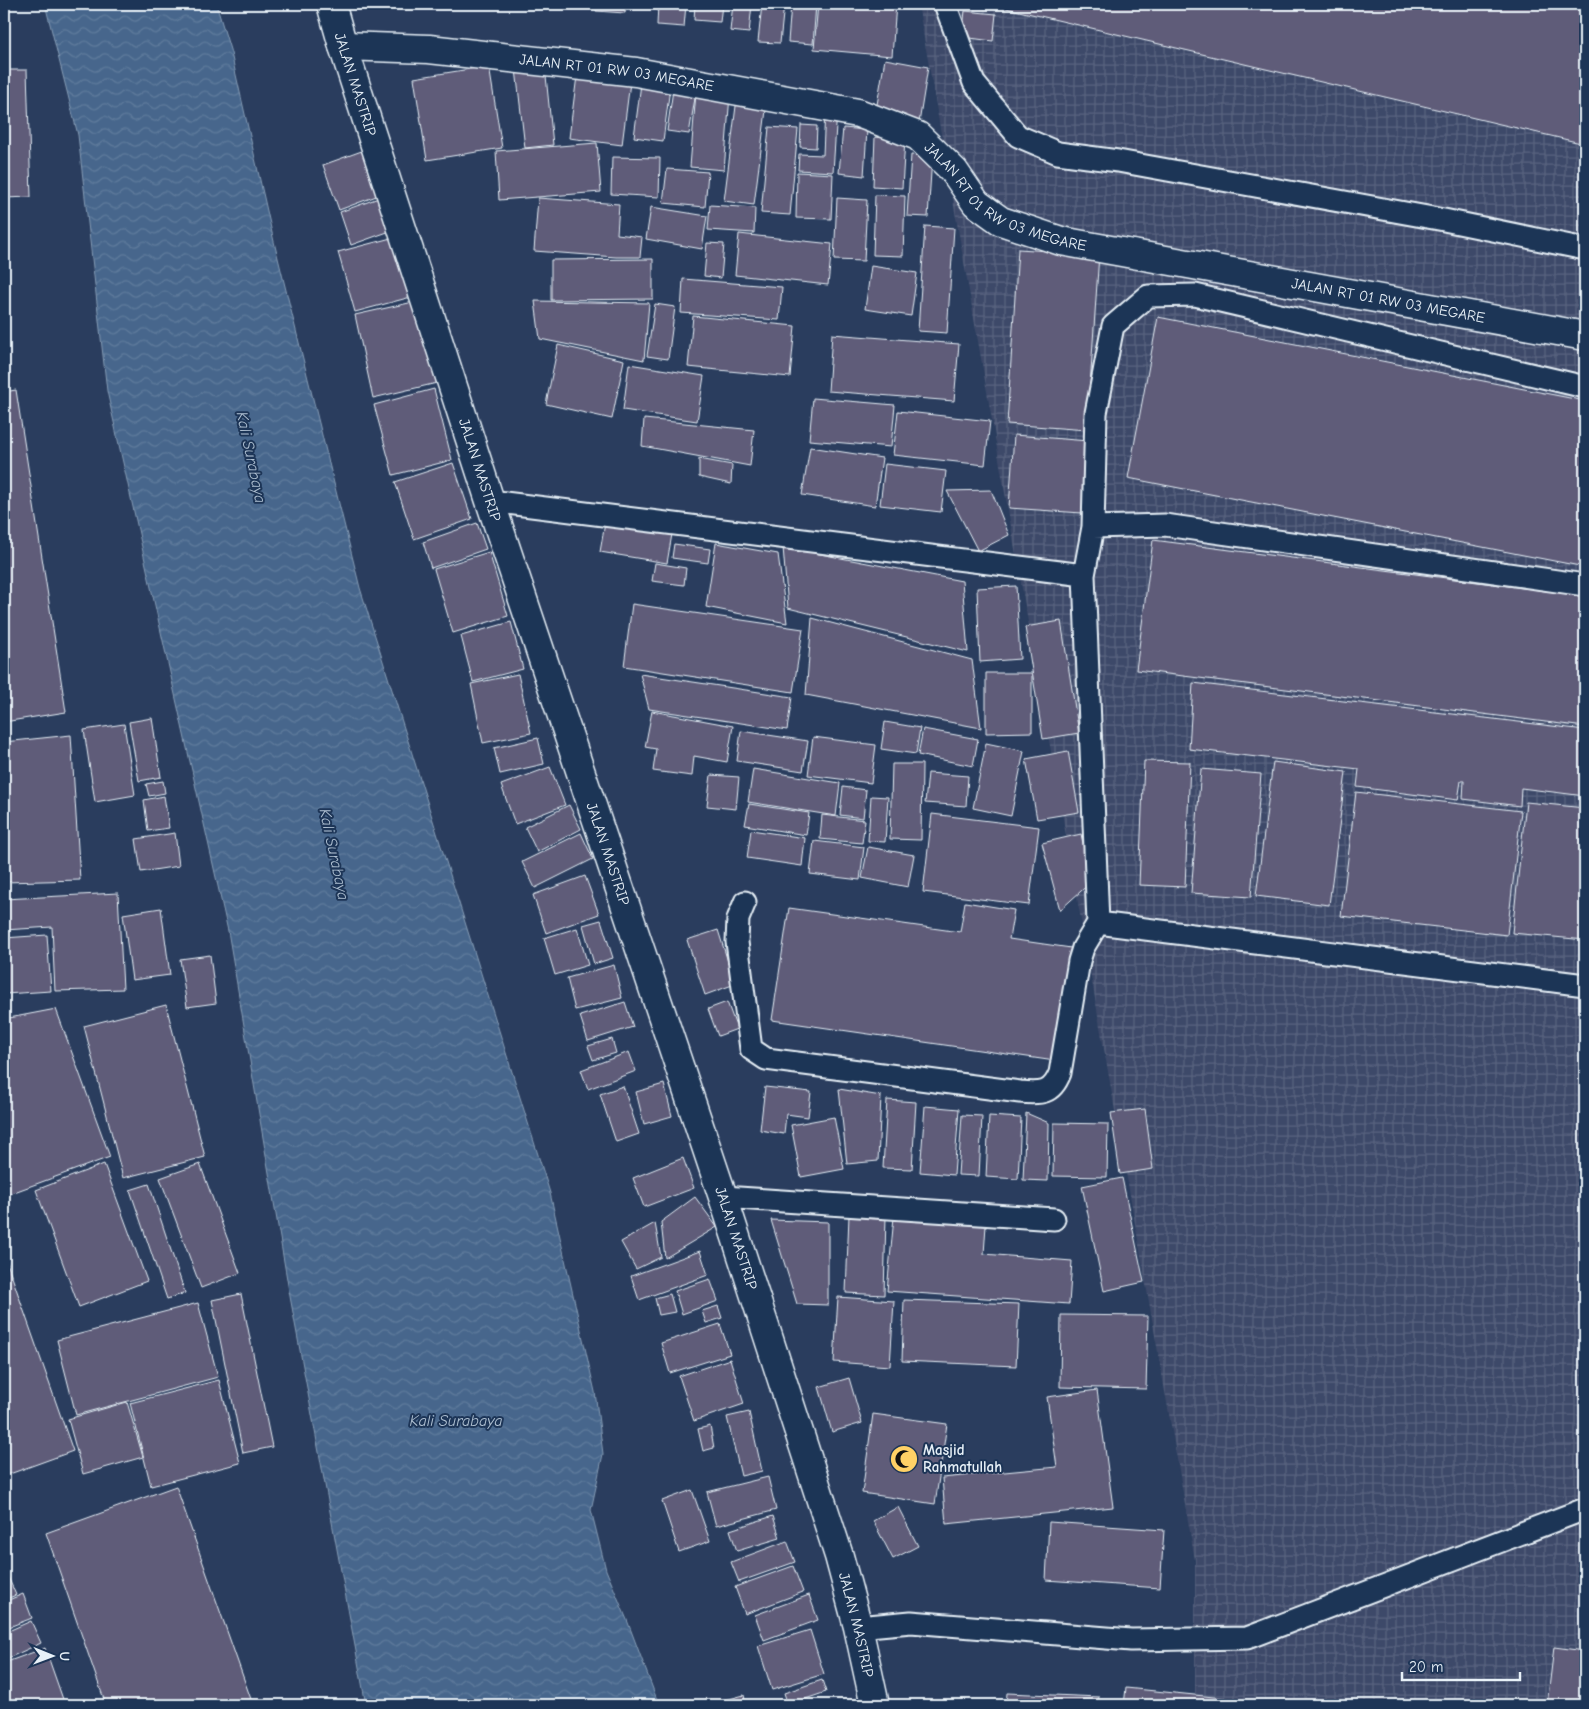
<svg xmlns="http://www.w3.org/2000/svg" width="1589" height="1709" font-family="'Comic Neue',sans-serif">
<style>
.industrial{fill:url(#industrial-grid)}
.water{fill:url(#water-waves);stroke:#879eb7}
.building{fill:#5e5b79;stroke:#e8f1f8}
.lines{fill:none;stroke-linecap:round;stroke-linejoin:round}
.lane-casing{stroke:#e8f1f8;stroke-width:25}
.street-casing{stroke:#e8f1f8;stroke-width:31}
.primary-casing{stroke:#e8f1f8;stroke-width:31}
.lane{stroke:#1d3557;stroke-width:21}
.street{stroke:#1d3557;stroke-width:28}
.primary{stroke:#1d3557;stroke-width:28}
.labels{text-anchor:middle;stroke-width:4;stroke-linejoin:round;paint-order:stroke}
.street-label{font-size:15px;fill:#e8f1f8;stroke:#1d3557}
.poi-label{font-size:15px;font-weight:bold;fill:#e8f1f8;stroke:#1d3557;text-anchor:start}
.water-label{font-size:16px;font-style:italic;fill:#afc0d2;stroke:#1d3557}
</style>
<defs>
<pattern id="industrial-grid" width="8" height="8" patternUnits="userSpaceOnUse" patternTransform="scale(1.25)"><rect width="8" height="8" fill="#3d4969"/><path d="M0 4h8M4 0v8" fill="none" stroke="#59647f"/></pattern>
<pattern id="water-waves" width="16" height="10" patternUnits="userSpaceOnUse" patternTransform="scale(1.25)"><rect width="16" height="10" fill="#46668c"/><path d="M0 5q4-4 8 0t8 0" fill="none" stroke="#617c9d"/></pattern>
</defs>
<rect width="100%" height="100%" fill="#2a3d5e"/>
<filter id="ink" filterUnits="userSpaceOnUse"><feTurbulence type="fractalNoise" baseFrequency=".02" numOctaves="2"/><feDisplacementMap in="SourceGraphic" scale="10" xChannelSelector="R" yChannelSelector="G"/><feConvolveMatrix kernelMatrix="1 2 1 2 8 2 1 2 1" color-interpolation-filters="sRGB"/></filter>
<g filter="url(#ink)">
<!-- industrial -->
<path class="industrial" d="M 918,4 L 1585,4 L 1585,1705 L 1195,1705 L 1195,1560 Z"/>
<!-- water -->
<path class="water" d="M 45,4 L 216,4 L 231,53 L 275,246 L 360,588 L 550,1193 L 595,1392 L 603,1454 L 591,1510 L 606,1570 L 627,1620 L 659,1705 L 366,1705 L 289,1291 L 228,931 L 107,391 L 78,135 Z"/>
<!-- building -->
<path class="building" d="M 399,4 L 484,4 L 485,6 L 399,9 Z
M 597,4 L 626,4 L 625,13 L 596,11 Z
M 658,4 L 686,4 L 684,27 L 657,25 Z
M 695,4 L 722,4 L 720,22 L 694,20 Z
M 733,4 L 752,4 L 749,33 L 730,31 Z
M 762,4 L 784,4 L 780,43 L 758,42 Z
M 791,4 L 816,4 L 813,44 L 788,42 Z
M 818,4 L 896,4 L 892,56 L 814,49 Z
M 989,4 L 1585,4 L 1585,144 Z
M 965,11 L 996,14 L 993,41 L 962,37 Z
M 885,59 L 928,67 L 919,123 L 875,116 Z
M 489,66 L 502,148 L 427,160 L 414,78 Z
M 545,66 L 553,145 L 525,148 L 516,69 Z
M 578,68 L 631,74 L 622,145 L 569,138 Z
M 4,70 L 27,70 L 31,197 L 4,198 Z
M 642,76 L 671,80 L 663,141 L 634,137 Z
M 674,83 L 697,86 L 689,134 L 667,131 Z
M 696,92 L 730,95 L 724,170 L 690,167 Z
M 737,98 L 767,102 L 754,205 L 724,201 Z
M 825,109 L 837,110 L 833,172 L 798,170 L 799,154 L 823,155 Z
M 801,125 L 817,126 L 816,148 L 800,147 Z
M 769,127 L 798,129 L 790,215 L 761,213 Z
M 843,128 L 867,130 L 864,176 L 839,173 Z
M 875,137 L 905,139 L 902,188 L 873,186 Z
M 597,143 L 601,192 L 499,200 L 496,151 Z
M 370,148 L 387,192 L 339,210 L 323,165 Z
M 911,155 L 932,157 L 928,217 L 907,216 Z
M 612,157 L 660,158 L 659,197 L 611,194 Z
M 667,169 L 708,172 L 705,207 L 663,203 Z
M 797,172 L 833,174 L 831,219 L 796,218 Z
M 875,195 L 905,196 L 903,256 L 873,255 Z
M 384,196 L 396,229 L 351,245 L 340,212 Z
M 538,198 L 619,204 L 617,234 L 642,237 L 640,257 L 616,257 L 534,251 Z
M 837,198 L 867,200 L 864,261 L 834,260 Z
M 710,205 L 755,208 L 754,233 L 708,230 Z
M 651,207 L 707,216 L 702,249 L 646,239 Z
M 925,226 L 954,228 L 947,333 L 918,331 Z
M 739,234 L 832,244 L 828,285 L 735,275 Z
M 395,237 L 411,297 L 355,312 L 338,252 Z
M 707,243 L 724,244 L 721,278 L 704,276 Z
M 1018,249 L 1099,254 L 1087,430 L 1007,424 Z
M 653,259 L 653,299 L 551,300 L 551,260 Z
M 871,266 L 917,273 L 911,316 L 865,309 Z
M 683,279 L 782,287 L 779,320 L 681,313 Z
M 418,301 L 437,383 L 373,398 L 355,315 Z
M 535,301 L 649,303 L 644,360 L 540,339 Z
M 655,304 L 675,307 L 668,359 L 647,356 Z
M 693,316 L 795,326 L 790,377 L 688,367 Z
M 1158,317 L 1585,401 L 1585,567 L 1128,478 Z
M 832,334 L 959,344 L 954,401 L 828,391 Z
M 558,345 L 624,360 L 612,419 L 546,404 Z
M 629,364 L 704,376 L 697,421 L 623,410 Z
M 434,389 L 452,460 L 393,475 L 374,405 Z
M 16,390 L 66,712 L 4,722 L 4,392 Z
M 813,398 L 895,405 L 891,447 L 809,440 Z
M 898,411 L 990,421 L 985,465 L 893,455 Z
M 644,419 L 754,430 L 750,466 L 642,446 Z
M 1014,435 L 1088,441 L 1082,513 L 1009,508 Z
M 810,447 L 882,458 L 875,506 L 802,495 Z
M 699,459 L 732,465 L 731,484 L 699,477 Z
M 453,463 L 472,519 L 414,539 L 395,482 Z
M 885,464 L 946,471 L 941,512 L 880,505 Z
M 991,490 L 1009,535 L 978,551 L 947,491 Z
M 477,523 L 486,549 L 431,568 L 423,542 Z
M 605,523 L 672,534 L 667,563 L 600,552 Z
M 1153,540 L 1585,596 L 1585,727 L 1136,670 Z
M 716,543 L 778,554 L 787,623 L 706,607 Z
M 674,544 L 710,549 L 708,563 L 672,558 Z
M 783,547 L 962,581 L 968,652 L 788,608 Z
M 489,552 L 508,616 L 453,633 L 434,569 Z
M 655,563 L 686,568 L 684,585 L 652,581 Z
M 1016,586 L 1020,659 L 980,662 L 977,588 Z
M 632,604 L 803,629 L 793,692 L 624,666 Z
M 812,618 L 972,660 L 981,728 L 806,695 Z
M 1061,621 L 1079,733 L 1043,739 L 1025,627 Z
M 511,622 L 523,669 L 473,682 L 461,636 Z
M 986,673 L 1032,673 L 1032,732 L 986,733 Z
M 518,674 L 531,733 L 483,743 L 471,684 Z
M 640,674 L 792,697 L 787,730 L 649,709 Z
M 1193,683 L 1585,730 L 1585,796 L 1521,788 L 1520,806 L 1463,799 L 1464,781 L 1461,781 L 1458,800 L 1357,787 L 1359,769 L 1189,749 Z
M 652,711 L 733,726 L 727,762 L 694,756 L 692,776 L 653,771 L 656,749 L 645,747 Z
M 152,718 L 161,777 L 139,781 L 129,722 Z
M 885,722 L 920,728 L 916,754 L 881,749 Z
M 124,724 L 135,795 L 95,802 L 84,730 Z
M 923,729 L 978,739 L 973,766 L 918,755 Z
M 741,731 L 808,741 L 803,771 L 737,761 Z
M 71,735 L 80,880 L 4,882 L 4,742 Z
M 813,737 L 876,745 L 871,783 L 808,775 Z
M 538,738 L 544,764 L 500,774 L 494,748 Z
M 986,743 L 1024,751 L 1011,816 L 973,808 Z
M 1068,751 L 1079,812 L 1037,819 L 1026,759 Z
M 1144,761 L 1190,762 L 1185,887 L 1139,885 Z
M 1273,762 L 1346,772 L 1329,905 L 1256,896 Z
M 892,764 L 922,764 L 921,840 L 890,839 Z
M 550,767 L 565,805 L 515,824 L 501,785 Z
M 753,769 L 840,783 L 836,816 L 748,802 Z
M 1201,769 L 1261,774 L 1251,897 L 1191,893 Z
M 928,773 L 968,776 L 966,806 L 925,803 Z
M 711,775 L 739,777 L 736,809 L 707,806 Z
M 163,781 L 165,793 L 149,796 L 146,784 Z
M 843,787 L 866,790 L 863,818 L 840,815 Z
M 1356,792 L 1521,811 L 1507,935 L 1341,916 Z
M 164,796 L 169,828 L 148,831 L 144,800 Z
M 871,796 L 888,797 L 885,842 L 868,841 Z
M 1526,802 L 1585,808 L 1585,940 L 1512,933 Z
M 749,804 L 809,813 L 806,835 L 745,825 Z
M 569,805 L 581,829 L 537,852 L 525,827 Z
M 932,814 L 1039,827 L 1029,905 L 923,892 Z
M 822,815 L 865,820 L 862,843 L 820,839 Z
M 751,830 L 805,838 L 802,866 L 747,858 Z
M 175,833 L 179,866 L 141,872 L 136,839 Z
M 581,833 L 593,859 L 535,888 L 522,862 Z
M 1081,834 L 1091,882 L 1060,910 L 1042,843 Z
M 814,841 L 864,847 L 860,880 L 810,874 Z
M 868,847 L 914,855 L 908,887 L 862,878 Z
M 585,876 L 599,914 L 546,933 L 533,895 Z
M 118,893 L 123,989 L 55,991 L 52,927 L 4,930 L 4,899 Z
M 965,902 L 1014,910 L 1009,939 L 1071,948 L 1055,1061 L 772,1020 L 789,908 L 960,932 Z
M 161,908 L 170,975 L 132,980 L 123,914 Z
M 601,920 L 613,958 L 594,964 L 583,925 Z
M 577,928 L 588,965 L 555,975 L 544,938 Z
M 718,930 L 735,984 L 705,995 L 687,940 Z
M 47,935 L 51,991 L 5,994 L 4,938 Z
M 210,955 L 216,1003 L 187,1007 L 180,959 Z
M 614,965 L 622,998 L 575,1010 L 567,978 Z
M 625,1002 L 633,1027 L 588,1041 L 580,1016 Z
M 727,1002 L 737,1029 L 718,1036 L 708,1009 Z
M 166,1005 L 205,1157 L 123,1178 L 84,1026 Z
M 56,1009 L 110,1157 L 6,1195 L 4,1191 L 4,1019 Z
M 612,1039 L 616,1053 L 593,1060 L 588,1046 Z
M 629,1052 L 636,1071 L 588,1089 L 581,1070 Z
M 664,1084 L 672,1116 L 644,1124 L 636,1092 Z
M 623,1086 L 639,1134 L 616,1142 L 600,1094 Z
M 765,1087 L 811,1092 L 808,1117 L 786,1114 L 784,1134 L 760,1130 Z
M 839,1089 L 881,1096 L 878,1161 L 847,1164 Z
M 887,1100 L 916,1102 L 912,1169 L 883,1168 Z
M 925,1106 L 959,1109 L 954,1175 L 920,1172 Z
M 1145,1109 L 1153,1169 L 1120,1174 L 1111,1113 Z
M 1026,1113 L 1049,1123 L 1048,1181 L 1023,1180 Z
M 962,1115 L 982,1116 L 979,1176 L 958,1175 Z
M 989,1116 L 1021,1118 L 1018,1179 L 986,1177 Z
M 834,1117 L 844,1169 L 801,1177 L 791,1125 Z
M 1054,1123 L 1108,1124 L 1107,1177 L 1053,1176 Z
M 683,1158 L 694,1188 L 644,1207 L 633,1178 Z
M 104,1164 L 147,1281 L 79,1307 L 36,1190 Z
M 200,1164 L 240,1273 L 201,1288 L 160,1178 Z
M 1122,1178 L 1144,1282 L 1104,1291 L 1082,1186 Z
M 149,1184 L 185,1293 L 167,1299 L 130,1190 Z
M 695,1197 L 717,1227 L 665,1258 L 661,1222 Z
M 849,1215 L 886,1216 L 884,1295 L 846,1293 Z
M 894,1217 L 986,1225 L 984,1254 L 1072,1261 L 1069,1304 L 887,1291 Z
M 771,1220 L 828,1222 L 828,1305 L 797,1304 Z
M 655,1223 L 661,1257 L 636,1269 L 621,1242 Z
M 700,1251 L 708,1275 L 639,1300 L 631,1276 Z
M 4,1254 L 73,1451 L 4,1476 Z
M 710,1279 L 718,1301 L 682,1314 L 675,1291 Z
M 241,1294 L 272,1447 L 243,1453 L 212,1300 Z
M 670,1294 L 675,1312 L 659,1315 L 655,1298 Z
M 838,1297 L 894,1301 L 890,1366 L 834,1362 Z
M 904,1300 L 1019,1304 L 1016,1366 L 902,1361 Z
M 198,1303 L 218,1377 L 76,1415 L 57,1340 Z
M 718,1306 L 722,1318 L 706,1323 L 702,1311 Z
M 1061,1315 L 1148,1316 L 1146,1389 L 1060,1387 Z
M 720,1324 L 730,1354 L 670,1373 L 661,1343 Z
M 730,1359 L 744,1404 L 694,1421 L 679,1376 Z
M 849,1378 L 862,1423 L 832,1432 L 819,1387 Z
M 219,1380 L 240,1463 L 151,1486 L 130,1403 Z
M 1097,1390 L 1113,1507 L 946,1524 L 942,1478 L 1057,1467 L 1047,1397 Z
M 127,1402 L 143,1457 L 83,1474 L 68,1419 Z
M 749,1412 L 762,1471 L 741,1476 L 727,1417 Z
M 873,1414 L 947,1424 L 935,1504 L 862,1493 Z
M 710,1426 L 714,1448 L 703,1451 L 698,1429 Z
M 768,1477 L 776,1510 L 716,1526 L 707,1492 Z
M 176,1486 L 253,1705 L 106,1705 L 46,1533 Z
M 692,1490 L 710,1541 L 679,1552 L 662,1501 Z
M 898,1507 L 918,1546 L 893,1559 L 873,1521 Z
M 773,1516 L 780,1538 L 737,1551 L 730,1530 Z
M 1049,1522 L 1164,1530 L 1160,1588 L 1046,1580 Z
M 787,1541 L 795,1562 L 739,1582 L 731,1562 Z
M 793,1566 L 803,1592 L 745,1614 L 735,1587 Z
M 4,1568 L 16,1595 L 4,1600 Z
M 23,1594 L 32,1618 L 4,1629 L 4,1602 Z
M 809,1595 L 818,1620 L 764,1640 L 755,1615 Z
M 31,1621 L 41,1643 L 4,1660 L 4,1633 Z
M 810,1630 L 824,1674 L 772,1690 L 758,1646 Z
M 1554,1647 L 1585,1651 L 1585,1705 L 1547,1705 Z
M 45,1648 L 65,1705 L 5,1705 L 4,1701 L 4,1663 Z
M 822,1680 L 826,1692 L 788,1705 L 784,1693 Z
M 1126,1688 L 1243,1700 L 1242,1705 L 1124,1705 Z
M 1007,1693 L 1099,1697 L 1098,1705 L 1006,1705 Z
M 744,1695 L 746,1705 L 707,1705 Z"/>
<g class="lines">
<defs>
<path id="lane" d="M 945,4 L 974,83 L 1018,136 L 1058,153 L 1118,161 L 1444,220 L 1585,249
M 490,501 L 1084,575
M 1093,527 L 1096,413 L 1113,326 L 1148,296 L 1195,295 L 1585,387
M 1585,585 L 1165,525 L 1093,527 L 1084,575 L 1098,923 L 1585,985
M 745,902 L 738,919 L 737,942 L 751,1049 L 766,1059 L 1020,1092 C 1041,1094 1052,1094 1060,1073 L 1079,961 L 1083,948 L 1098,923
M 723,1197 L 1054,1219
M 858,1627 L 911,1622 L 1131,1640 L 1247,1638 L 1585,1509"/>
<g id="street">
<path id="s1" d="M 343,46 L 429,49 L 636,72 L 858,113 L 918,136 L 954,171 L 976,203 L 1001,221 L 1061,241 L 1585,336"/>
</g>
<g id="primary">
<path id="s2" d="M 331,4 L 343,46 L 490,501 L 723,1197 L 839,1556 L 858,1627 L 875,1705"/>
</g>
</defs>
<!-- lane casing -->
<use href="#lane" class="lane-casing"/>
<!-- street casing -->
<use href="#street" class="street-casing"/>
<!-- primary casing -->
<use href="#primary" class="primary-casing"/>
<!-- lane -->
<use href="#lane" class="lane"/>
<!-- street -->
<use href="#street" class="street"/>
<!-- primary -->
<use href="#primary" class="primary"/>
</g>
</g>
<!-- icons -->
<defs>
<symbol id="mosque-disc" viewBox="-11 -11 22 22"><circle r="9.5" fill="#ffd166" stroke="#1d3557"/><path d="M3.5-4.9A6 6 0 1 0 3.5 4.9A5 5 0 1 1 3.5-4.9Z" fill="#111"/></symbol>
</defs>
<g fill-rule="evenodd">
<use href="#mosque-disc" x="888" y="1443" width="32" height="32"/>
</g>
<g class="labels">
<!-- street labels -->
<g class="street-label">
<text dy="5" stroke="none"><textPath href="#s1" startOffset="275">JALAN RT 01 RW 03 MEGARE</textPath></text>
<text dy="5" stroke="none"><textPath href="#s2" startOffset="84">JALAN MASTRIP</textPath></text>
<text dy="5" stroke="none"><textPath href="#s1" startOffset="695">JALAN RT 01 RW 03 MEGARE</textPath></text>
<text dy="5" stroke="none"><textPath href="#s1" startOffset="1100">JALAN RT 01 RW 03 MEGARE</textPath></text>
<text dy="5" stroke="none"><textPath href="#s2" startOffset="489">JALAN MASTRIP</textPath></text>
<text dy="5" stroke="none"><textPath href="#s2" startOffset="894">JALAN MASTRIP</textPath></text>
<text dy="5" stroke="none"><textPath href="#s2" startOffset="1299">JALAN MASTRIP</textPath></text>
<text dy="5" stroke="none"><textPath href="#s2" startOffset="1704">JALAN MASTRIP</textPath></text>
</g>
<!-- poi labels -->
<g class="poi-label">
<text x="923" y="1455">Masjid<tspan x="923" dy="17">Rahmatullah</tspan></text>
</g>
<!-- water labels -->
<g class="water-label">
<text transform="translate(252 457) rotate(78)" y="6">Kali Surabaya</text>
<text transform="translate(335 854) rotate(78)" y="6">Kali Surabaya</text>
<text x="456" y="1426">Kali Surabaya</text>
</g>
</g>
<!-- margin -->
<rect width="1589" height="1709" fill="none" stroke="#1d3557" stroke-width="20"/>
<rect x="10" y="10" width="1569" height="1689" fill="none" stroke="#e8f1f8" stroke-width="2" filter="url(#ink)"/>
<!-- north arrow -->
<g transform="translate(52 1656) rotate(91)" stroke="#1d3557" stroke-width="4" paint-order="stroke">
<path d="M0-4L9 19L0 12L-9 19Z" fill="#e8f1f8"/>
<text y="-8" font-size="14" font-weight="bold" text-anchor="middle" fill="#e8f1f8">U</text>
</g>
<!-- scale -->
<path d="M1402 1672v8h118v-8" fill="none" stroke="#e8f1f8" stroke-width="2.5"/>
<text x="1409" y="1672" font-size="15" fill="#e8f1f8" stroke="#1d3557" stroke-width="4" paint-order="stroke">20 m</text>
</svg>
